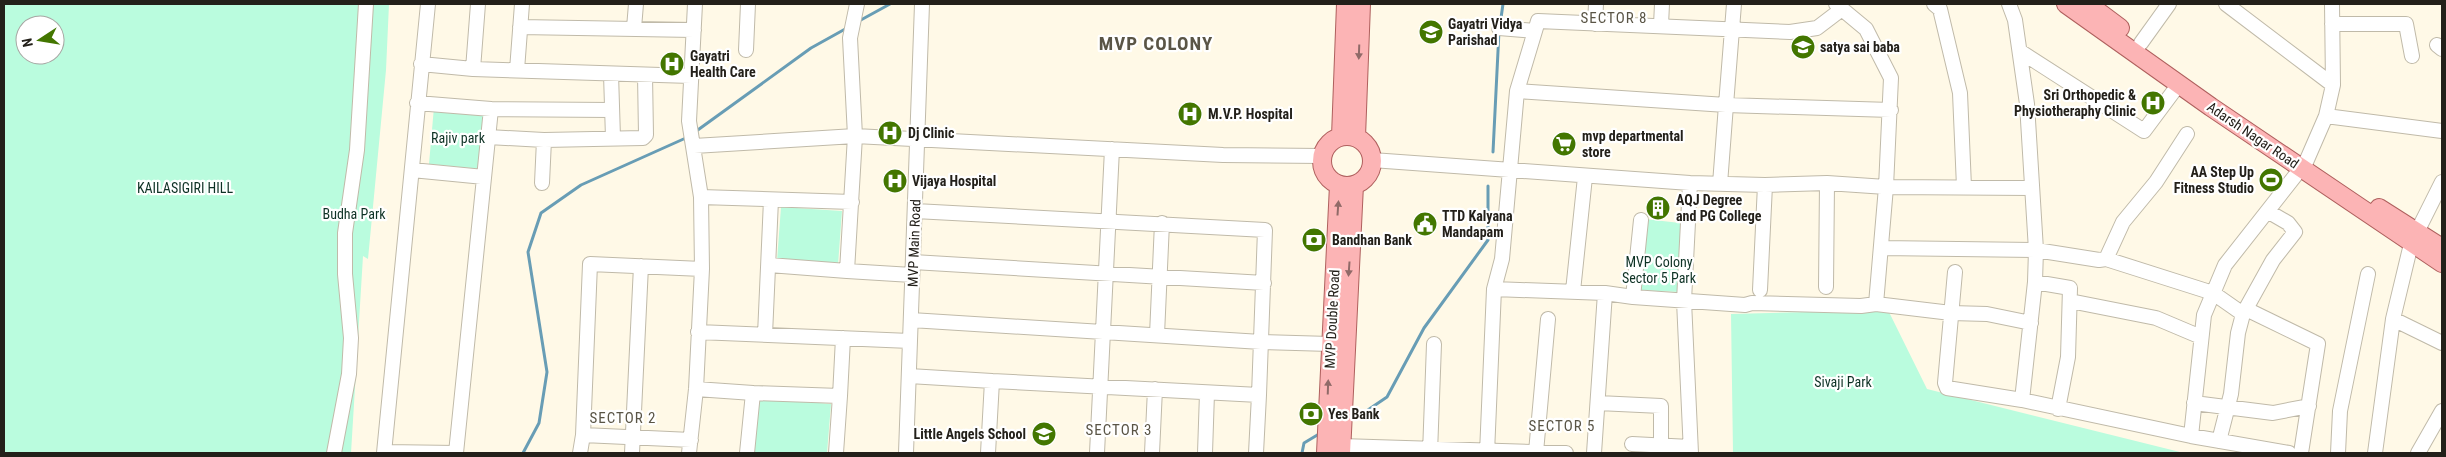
<svg xmlns="http://www.w3.org/2000/svg" width="2446" height="457" font-family="'Roboto Condensed',sans-serif">
<style>
.green{fill:#bafcde;fill-rule:evenodd}
.lines{fill:none;stroke-linecap:round;stroke-linejoin:round}
.stream{stroke:#689db5;stroke-width:3}
.minor-casing{stroke:#c0baa9;stroke-width:16}
.major-casing{stroke:#af605e;stroke-width:20}
.minor{stroke:#fff;stroke-width:14}
.major{stroke:#fcb4b5;stroke-width:18}
.oneway{fill:#906a68}
.labels{text-anchor:middle;stroke-width:4.5;stroke-linejoin:round;paint-order:stroke}
.poi-label{font-size:14px;font-weight:bold;fill:#23201a;stroke:#fff;text-anchor:start}
.street-label{font-size:14px;fill:#23201a;stroke:#fff}
.park-label{font-size:14px;fill:#0e3225;stroke:#fff}
.neighbourhood-label{font-size:15px;letter-spacing:1px;fill:#5a5546;stroke:#fff}
.district-label{font-size:19px;font-weight:bold;letter-spacing:1px;fill:#5a5546;stroke:#fff}
</style>
<rect width="100%" height="100%" fill="#fff9e7"/>
<!-- green -->
<path class="green" d="M 4,4 L 389,4 L 386,70 L 368,259 L 363,256 L 351,453 L 4,453 ZM 25,25 L 55,25 L 55,55 L 25,55 Z
M 434,107 L 487,112 L 482,169 L 429,164 Z
M 781,207 L 842,211 L 838,265 L 777,261 Z
M 1645,219 L 1680,223 L 1680,292 L 1636,290 Z
M 1888,310 L 1927,389 L 2184,453 L 1733,453 L 1731,314 Z
M 756,398 L 831,404 L 827,453 L 752,453 Z"/>
<g class="lines">
<!-- stream -->
<path class="stream" d="M 859,21 L 890,4
M 1500,25 L 1503,4
M 695,132 L 811,48 L 847,28
M 1493,152 L 1499,31
M 1359,416 L 1387,397 L 1424,328 L 1488,240 L 1488,186
M 523,453 L 539,423 L 547,372 L 528,252 L 541,213 L 581,185 L 688,137
M 1302,453 L 1304,443 L 1319,434"/>
<defs>
<path id="minor" d="M 1734,4 L 1726,105 L 1891,110
M 1836,4 L 1866,29 L 1891,78 L 1886,187 L 1876,304
M 1934,4 L 1940,9 L 1960,93 L 1964,187
M 2009,4 L 2015,20 L 2027,104 L 2036,250 L 2035,282 L 2022,400 L 2191,436 L 2289,453
M 2226,4 L 2333,85
M 1595,24 L 1596,4
M 2332,24 L 2406,24 L 2412,56
M 1661,25 L 1662,4
M 520,27 L 694,30
M 634,28 L 636,4
M 1499,28 L 1535,31
M 2141,43 L 2169,4
M 2437,45 L 2442,49
M 746,50 L 748,4
M 2021,52 L 2144,131 L 2179,84
M 421,64 L 473,69 L 691,76
M 473,69 L 478,4
M 517,70 L 522,4
M 611,74 L 613,138
M 1517,91 L 1726,105 L 1720,184
M 417,103 L 491,109 L 612,110
M 2326,116 L 2442,131
M 488,137 L 544,140
M 694,146 L 855,136 L 850,38 L 857,4
M 1372,160 L 1690,183 L 1765,185 L 1827,183 L 1886,187 L 2032,188
M 412,170 L 484,177
M 542,183 L 544,140 L 643,138 L 646,135 L 645,75
M 1690,183 L 1684,301 L 1691,453
M 701,197 L 852,202
M 915,211 L 1265,230 L 1259,395
M 1881,248 L 2036,250 L 2099,260 L 2106,259 L 2123,222 L 2156,182 L 2187,134
M 2106,259 L 2213,293 L 2243,314
M 913,262 L 1264,283
M 769,265 L 847,271
M 1955,272 L 1945,383 L 1947,388 L 2022,400
M 912,275 L 847,271 L 855,136 L 1223,155 L 1322,156
M 2035,282 L 2070,288 L 2068,357 L 2058,409
M 1826,287 L 1827,183
M 1494,289 L 1502,259 L 1517,91 L 1538,21 L 1790,32 L 1817,28 L 1842,9
M 1760,290 L 1765,185
M 1573,291 L 1585,177
M 1605,293 L 1633,297 L 1745,305 L 1752,303 L 1861,306 L 1876,304 L 1951,313 L 1987,314 L 2031,323
M 1633,297 L 1641,220
M 2070,301 L 2156,318 L 2201,337
M 2246,309 L 2318,344 L 2301,453
M 2393,319 L 2442,343
M 911,320 L 1261,342 L 1330,344
M 698,332 L 910,341
M 765,335 L 771,200
M 1157,335 L 1162,223
M 909,376 L 992,381
M 696,389 L 753,393
M 1598,403 L 1661,406 L 1661,445
M 2194,403 L 2273,413 L 2309,406
M 2191,436 L 2204,315 L 2225,265 L 2306,162 L 2326,116 L 2333,85 L 2332,4
M 691,440 L 583,435 L 590,264 L 702,269
M 2219,441 L 2231,394 L 2238,333 L 2243,314 L 2273,260 L 2295,232 L 2288,223 L 2269,212
M 1632,444 L 1690,447
M 1341,446 L 1566,453
M 385,452 L 456,453 L 491,109
M 1536,452 L 1548,319
M 334,453 L 349,374 L 351,338 L 345,274 L 345,233 L 357,150 L 366,4
M 384,453 L 428,4
M 580,453 L 583,435
M 632,453 L 641,266
M 689,453 L 696,389 L 702,269 L 701,197 L 689,121 L 695,4
M 747,453 L 753,393 L 840,396 L 843,338
M 836,453 L 840,396
M 906,453 L 922,4
M 988,453 L 992,381 L 1259,395 L 1256,453
M 1097,453 L 1112,149
M 1152,453 L 1155,389
M 1205,453 L 1207,393
M 1430,453 L 1434,344
M 1487,453 L 1494,289 L 1605,293 L 1594,453
M 2338,453 L 2340,411 L 2368,274
M 2375,453 L 2393,319 L 2411,244 L 2442,182
M 2418,453 L 2442,411"/>
<path id="major" d="M 2066,4 L 2211,107 L 2442,263
M 2088,4 L 2120,28
M1322 161a25 25 0 1 1 50 0a25 25 0 1 1-50 0Z
M 1341,136 L 1346,4
M 1356,137 L 1361,4
M 2379,208 L 2442,248
M 1326,453 L 1339,185
M 1341,453 L 1354,185"/>
</defs>
<!-- minor casing -->
<use href="#minor" class="minor-casing"/>
<!-- major casing -->
<use href="#major" class="major-casing"/>
<!-- minor -->
<use href="#minor" class="minor"/>
<!-- major -->
<use href="#major" class="major"/>
</g>
<!-- one-way arrows -->
<defs><path id="oneway-solid" d="M-6-.8H1V-3.2L6.5 0L1 3.2V.8H-6Z" transform="scale(1.25)"/></defs>
<g class="oneway">
<use href="#oneway-solid" transform="translate(1359 52) rotate(92)"/>
<use href="#oneway-solid" transform="translate(1338 208) rotate(-86)"/>
<use href="#oneway-solid" transform="translate(1349 269) rotate(94)"/>
<use href="#oneway-solid" transform="translate(1328 387) rotate(-88)"/>
</g>
<!-- icons -->
<defs>
<symbol id="university-disc" viewBox="-11 -11 22 22"><circle r="9.5" fill="#437600" stroke="#fff"/><path d="M0-5L7-2L0 1L-7-2ZM-4 1L0 2.5L4 1V4Q0 6-4 4Z" fill="#fff"/></symbol>
<symbol id="school-disc" viewBox="-11 -11 22 22"><circle r="9.5" fill="#437600" stroke="#fff"/><path d="M0-5L7-2L0 1L-7-2ZM-4 1L0 2.5L4 1V4Q0 6-4 4Z" fill="#fff"/></symbol>
<symbol id="hospital-disc" viewBox="-11 -11 22 22"><circle r="9.5" fill="#437600" stroke="#fff"/><path d="M-5-5h3v3.5h4V-5h3V5h-3V1.5h-4V5h-3Z" fill="#fff"/></symbol>
<symbol id="supermarket-disc" viewBox="-11 -11 22 22"><circle r="9.5" fill="#437600" stroke="#fff"/><path d="M-6-5.5h2.5l.6 2H6L4.5 2H-2.5L-4.4-4H-6ZM-1.5 3.2a1.3 1.3 0 1 0 .1 0ZM3 3.2a1.3 1.3 0 1 0 .1 0Z" fill="#fff"/></symbol>
<symbol id="stadium-disc" viewBox="-11 -11 22 22"><circle r="9.5" fill="#437600" stroke="#fff"/><path d="M0-5a6.5 5 0 1 0 0 10a6.5 5 0 1 0 0-10ZM-3.5-1.8h7v3.6h-7Z" fill="#fff"/></symbol>
<symbol id="building-disc" viewBox="-11 -11 22 22"><circle r="9.5" fill="#437600" stroke="#fff"/><path d="M-4-6H4V6H1V3H-1V6H-4ZM-2.5-4.3h1.7v1.8h-1.7ZM.8-4.3h1.7v1.8H.8ZM-2.5-1h1.7V.8h-1.7ZM.8-1h1.7V.8H.8Z" fill="#fff"/></symbol>
<symbol id="civic-disc" viewBox="-11 -11 22 22"><circle r="9.5" fill="#437600" stroke="#fff"/><path d="M-.6-6.5H3V-4.5H.6V-3L4-1V1h2V6H-6V1h2V-1L-.6-3ZM-1.2 2.5V6h2.4V2.5Z" fill="#fff"/></symbol>
<symbol id="bank-disc" viewBox="-11 -11 22 22"><circle r="9.5" fill="#437600" stroke="#fff"/><path d="M-6-4H6V4H-6ZM0-2.3a2.3 2.3 0 1 0 0 4.6a2.3 2.3 0 1 0 0-4.6Z" fill="#fff"/></symbol>
</defs>
<g fill-rule="evenodd">
<use href="#university-disc" x="1417" y="18" width="28" height="28"/>
<use href="#school-disc" x="1789" y="33" width="28" height="28"/>
<use href="#hospital-disc" x="658" y="50" width="28" height="28"/>
<use href="#hospital-disc" x="2139" y="89" width="28" height="28"/>
<use href="#hospital-disc" x="1176" y="100" width="28" height="28"/>
<use href="#hospital-disc" x="876" y="119" width="28" height="28"/>
<use href="#supermarket-disc" x="1550" y="130" width="28" height="28"/>
<use href="#stadium-disc" x="2257" y="166" width="28" height="28"/>
<use href="#hospital-disc" x="881" y="167" width="28" height="28"/>
<use href="#building-disc" x="1644" y="194" width="28" height="28"/>
<use href="#civic-disc" x="1411" y="210" width="28" height="28"/>
<use href="#bank-disc" x="1300" y="226" width="28" height="28"/>
<use href="#bank-disc" x="1297" y="400" width="28" height="28"/>
<use href="#school-disc" x="1030" y="420" width="28" height="28"/>
</g>
<g class="labels">
<!-- poi labels -->
<g class="poi-label">
<text x="1448" y="29">Gayatri Vidya<tspan x="1448" dy="16">Parishad</tspan></text>
<text x="1820" y="52">satya sai baba</text>
<text x="690" y="61">Gayatri<tspan x="690" dy="16">Health Care</tspan></text>
<text x="2136" y="100" text-anchor="end">Sri Orthopedic &amp;<tspan x="2136" dy="16">Physiotheraphy Clinic</tspan></text>
<text x="1208" y="119">M.V.P. Hospital</text>
<text x="908" y="138">Dj Clinic</text>
<text x="1582" y="141">mvp departmental<tspan x="1582" dy="16">store</tspan></text>
<text x="2254" y="177" text-anchor="end">AA Step Up<tspan x="2254" dy="16">Fitness Studio</tspan></text>
<text x="912" y="186">Vijaya Hospital</text>
<text x="1676" y="205">AQJ Degree<tspan x="1676" dy="16">and PG College</tspan></text>
<text x="1442" y="221">TTD Kalyana<tspan x="1442" dy="16">Mandapam</tspan></text>
<text x="1332" y="245">Bandhan Bank</text>
<text x="1328" y="419">Yes Bank</text>
<text x="1026" y="439" text-anchor="end">Little Angels School</text>
</g>
<!-- street labels -->
<g class="street-label">
<text transform="translate(2253 135) rotate(34)" y="5">Adarsh Nagar Road</text>
<text transform="translate(914 243) rotate(-88)" y="5">MVP Main Road</text>
<text transform="translate(1332 319) rotate(-87)" y="5">MVP Double Road</text>
</g>
<!-- park labels -->
<g class="park-label">
<text x="458" y="143">Rajiv park</text>
<text x="185" y="193">KAILASIGIRI HILL</text>
<text x="354" y="219">Budha Park</text>
<text x="1659" y="267">MVP Colony<tspan x="1659" dy="16">Sector 5 Park</tspan></text>
<text x="1843" y="387">Sivaji Park</text>
</g>
<!-- neighbourhood labels -->
<g class="neighbourhood-label">
<text x="1614" y="23">SECTOR 8</text>
<text x="623" y="423">SECTOR 2</text>
<text x="1562" y="431">SECTOR 5</text>
<text x="1119" y="435">SECTOR 3</text>
</g>
<!-- district labels -->
<g class="district-label">
<text x="1156" y="50">MVP COLONY</text>
</g>
</g>
<!-- border -->
<rect width="2446" height="457" fill="none" stroke="#23201a" stroke-width="10"/>
<!-- north arrow -->
<g transform="translate(40 40) rotate(258)"><circle r="24" fill="#ffffff" stroke="#a7a6a3"/>
<path d="M0-4L9 19L0 12L-9 19Z" fill="#437600"/>
<text y="-8" font-size="14" font-weight="bold" text-anchor="middle" fill="#23201a">N</text>
</g>
</svg>
